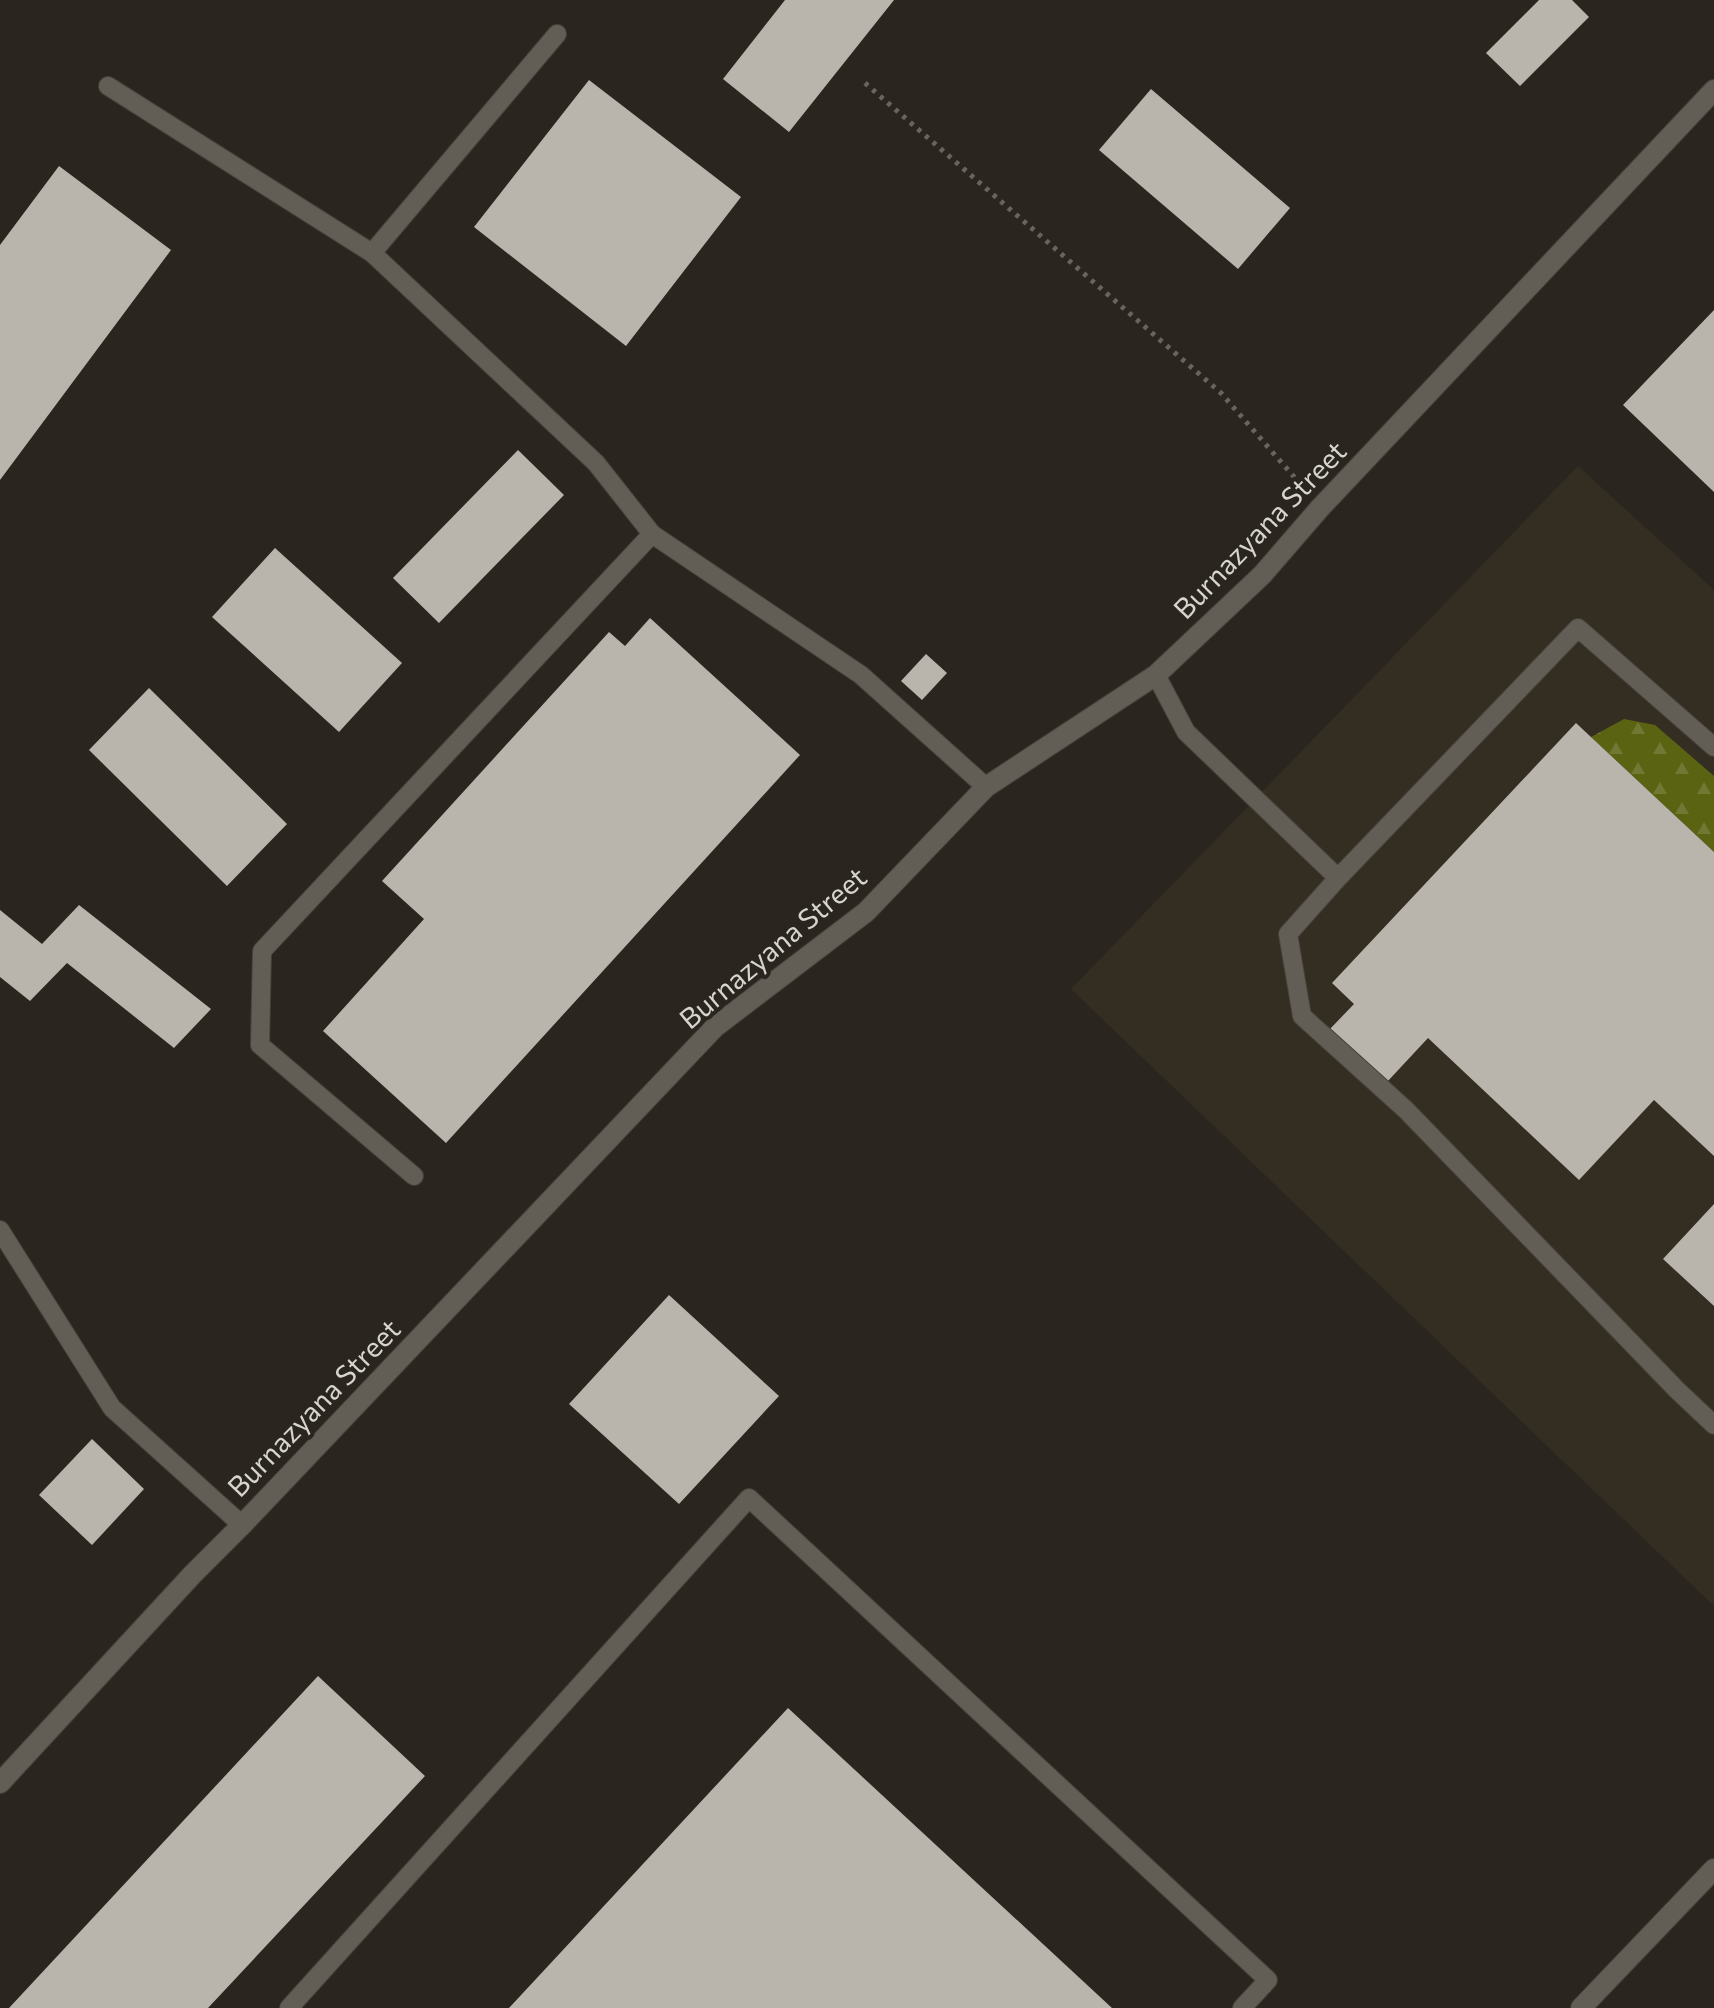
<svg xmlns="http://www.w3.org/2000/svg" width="1714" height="2008" font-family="Commissioner,sans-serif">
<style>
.built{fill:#342e22}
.forest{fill:url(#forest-firs)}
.building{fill:#bab5ac}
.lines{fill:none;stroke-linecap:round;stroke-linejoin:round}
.lane-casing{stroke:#46423c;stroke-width:20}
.street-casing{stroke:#46423c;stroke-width:22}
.path{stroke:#68655e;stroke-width:5;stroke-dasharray:4 6;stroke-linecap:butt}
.lane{stroke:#635e55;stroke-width:18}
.street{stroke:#635e55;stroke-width:20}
.labels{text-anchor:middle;stroke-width:8;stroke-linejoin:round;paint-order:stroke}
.street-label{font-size:28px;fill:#d7d5d0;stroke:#2a261f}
</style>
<defs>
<pattern id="forest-firs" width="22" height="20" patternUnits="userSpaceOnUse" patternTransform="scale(2)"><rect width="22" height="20" fill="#5a6312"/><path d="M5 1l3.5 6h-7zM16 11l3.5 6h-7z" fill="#717833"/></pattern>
</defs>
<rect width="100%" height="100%" fill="#2a261f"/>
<!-- built -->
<path class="built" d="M 1578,466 L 1714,590 L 1714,1606 L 1071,989 Z"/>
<!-- forest -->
<path class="forest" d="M 1624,719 L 1655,725 L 1714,776 L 1714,852 L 1591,737 Z"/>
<!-- building -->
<path class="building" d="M 785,0 L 894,0 L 789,132 L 723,79 Z
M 1539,0 L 1572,0 L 1589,17 L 1520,86 L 1486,53 Z
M 589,80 L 741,197 L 626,346 L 474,227 Z
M 1151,89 L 1290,208 L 1238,269 L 1099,150 Z
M 59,166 L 171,250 L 0,480 L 0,245 Z
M 1714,310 L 1714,492 L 1623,405 Z
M 518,450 L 564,495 L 439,623 L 393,578 Z
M 275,548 L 402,663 L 339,732 L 212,617 Z
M 650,618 L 800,755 L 446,1143 L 323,1031 L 424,919 L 382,881 L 609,632 L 625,646 Z
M 926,654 L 947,673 L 922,700 L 901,681 Z
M 149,688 L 287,824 L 227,886 L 89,750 Z
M 1576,723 L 1714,852 L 1714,1156 L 1654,1100 L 1579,1180 L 1428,1038 L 1387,1082 L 1330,1029 L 1354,1004 L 1332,983 Z
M 79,905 L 211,1009 L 174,1048 L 67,963 L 30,1001 L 0,977 L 0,910 L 42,944 Z
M 1714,1204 L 1714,1306 L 1663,1259 Z
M 669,1295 L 779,1396 L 679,1504 L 569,1404 Z
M 92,1439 L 144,1489 L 92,1545 L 39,1495 Z
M 318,1676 L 425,1776 L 208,2008 L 9,2008 Z
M 788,1708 L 1112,2008 L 509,2008 Z"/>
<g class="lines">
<defs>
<path id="lane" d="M 557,34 L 372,253 L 596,463 L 652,534
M 108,86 L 372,253
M 1156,675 L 1186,732 L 1338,878
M 1714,747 L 1578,628 L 1338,878 L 1288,934 L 1302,1016 L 1406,1110 L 1677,1390 L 1714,1425
M 414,1176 L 260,1045 L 262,951 L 652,534 L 861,675 L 986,787
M 0,1230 L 112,1408 L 242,1525
M 289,2008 L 749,1498 L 1268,1980 L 1242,2008"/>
<path id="street" d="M 0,1783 L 192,1575 L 242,1525 L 715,1027 L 866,912 L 986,787 L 1156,675 L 1262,575 L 1320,508 L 1714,90
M 1581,2008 L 1714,1869"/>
</defs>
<!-- lane casing -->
<use href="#lane" class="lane-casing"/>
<!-- street casing -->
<use href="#street" class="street-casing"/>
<!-- path -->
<path class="path" d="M 865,83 L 1221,393 L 1302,486"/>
<!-- lane -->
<use href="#lane" class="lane"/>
<!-- street -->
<use href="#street" class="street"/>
</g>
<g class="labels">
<!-- street labels -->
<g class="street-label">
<text transform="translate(1260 530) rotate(-46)" y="10">Burnazyana Street</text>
<text transform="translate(773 948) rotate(-40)" y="10">Burnazyana Street</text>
<text transform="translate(314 1408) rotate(-46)" y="10">Burnazyana Street</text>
</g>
</g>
</svg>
